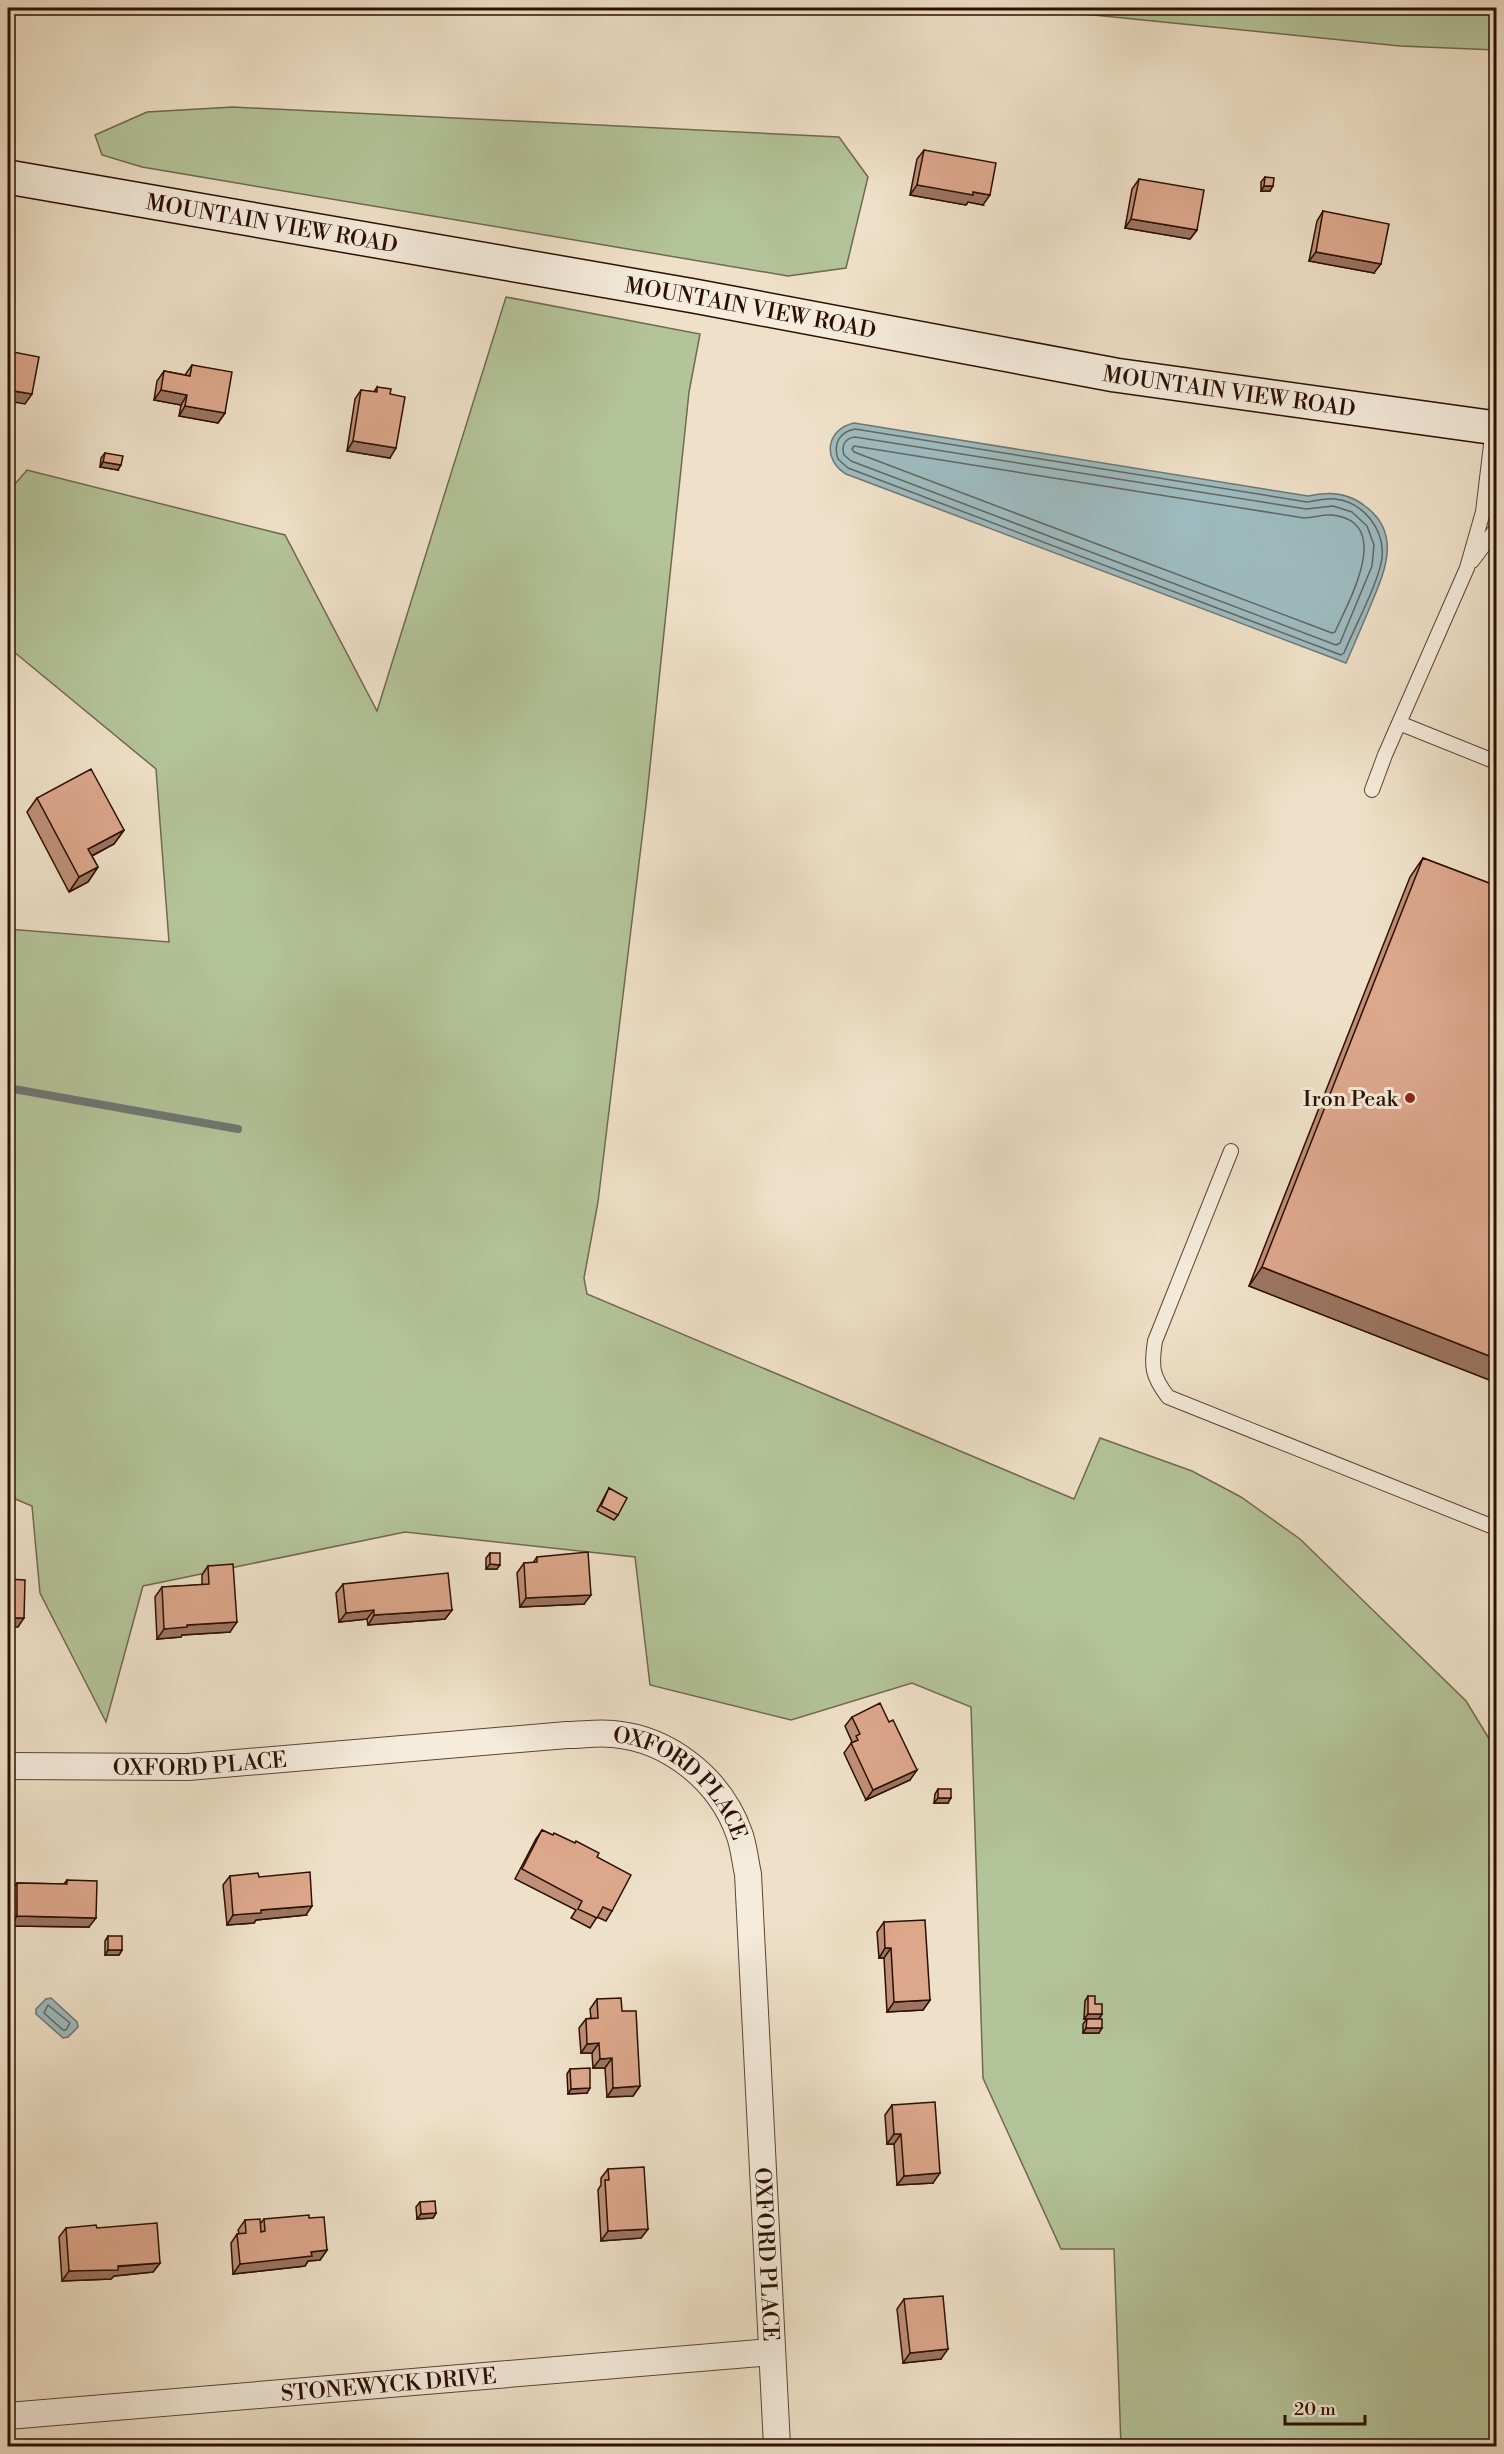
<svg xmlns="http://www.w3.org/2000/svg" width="1504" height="2454" font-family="'Libre Bodoni',serif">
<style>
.green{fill:#b4c49a;stroke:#706a4e;stroke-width:1.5}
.water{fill:#9dbbbf;stroke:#707673;stroke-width:1.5}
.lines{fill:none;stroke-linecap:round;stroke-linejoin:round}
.shore{stroke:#646560;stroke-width:1.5}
.stream{stroke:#707673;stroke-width:8}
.lane-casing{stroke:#5d4434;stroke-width:16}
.street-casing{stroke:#5d4434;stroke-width:28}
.secondary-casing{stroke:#2c0f02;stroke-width:36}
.lane{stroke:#f5ecdc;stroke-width:14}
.street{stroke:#f5ecdc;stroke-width:26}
.secondary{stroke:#f5ecdc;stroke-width:33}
.wall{fill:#be9078;stroke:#2c0f02;stroke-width:1.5}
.shaded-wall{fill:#9b7562;stroke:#2c0f02;stroke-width:1.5}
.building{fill:#dda78c;stroke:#2c0f02;stroke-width:1.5}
.poi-dot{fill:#8f2418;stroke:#f5ecdc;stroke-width:2}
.labels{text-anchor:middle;stroke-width:6;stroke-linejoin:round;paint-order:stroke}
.street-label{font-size:22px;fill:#2c0f02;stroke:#f5ecdc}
.poi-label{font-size:22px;fill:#2c0f02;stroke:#f5ecdc;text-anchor:end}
</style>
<rect width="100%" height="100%" fill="#efe1c9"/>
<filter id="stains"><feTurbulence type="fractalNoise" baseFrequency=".00333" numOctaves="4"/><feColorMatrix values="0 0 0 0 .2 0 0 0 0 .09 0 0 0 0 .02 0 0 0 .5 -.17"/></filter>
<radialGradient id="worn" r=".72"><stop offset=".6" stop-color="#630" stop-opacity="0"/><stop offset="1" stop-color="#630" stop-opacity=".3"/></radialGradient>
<!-- green -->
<path class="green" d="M 1024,8 L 1496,8 L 1496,50 L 1400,46 Z
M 233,107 L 839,137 L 868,177 L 846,268 L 788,276 L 142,167 L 102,155 L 95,135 L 147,112 Z
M 506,297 L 700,334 L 689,392 L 646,805 L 598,1202 L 584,1278 L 587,1294 L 1074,1499 L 1100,1438 L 1192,1471 L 1241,1497 L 1300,1539 L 1466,1701 L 1496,1750 L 1496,2446 L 1121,2446 L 1114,2249 L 1061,2249 L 983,2078 L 971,1707 L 912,1683 L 791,1720 L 650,1685 L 635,1557 L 405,1532 L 143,1586 L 106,1722 L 40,1593 L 32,1506 L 8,1496 L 8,929 L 169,942 L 156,769 L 8,647 L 8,492 L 27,470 L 285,535 L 377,711 Z"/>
<!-- water -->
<path class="water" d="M 854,423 L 1308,496 C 1329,491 1348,492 1365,506 C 1403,534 1384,573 1370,607 C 1362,626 1354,645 1346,663 L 846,474 C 822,460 826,429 854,423 Z
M 51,1998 L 77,2022 L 78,2027 L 68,2037 L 63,2038 L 36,2014 L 36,2009 L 46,1999 Z"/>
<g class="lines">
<!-- shore -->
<path class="shore" d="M 855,429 L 1307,502 C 1316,501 1325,498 1335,499 C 1363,502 1385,529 1382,558 C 1379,582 1354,628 1344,653 L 1341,655 L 848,468 L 838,459 C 833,444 839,432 855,429 Z
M 855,437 L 1306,509 L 1333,506 L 1352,512 L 1367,526 L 1374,545 L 1372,566 L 1340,643 L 1336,645 L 851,461 L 844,455 C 841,446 845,438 855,437 Z
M 854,446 L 1304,518 C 1314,518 1323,514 1332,515 C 1395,522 1348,602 1335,632 L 1332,633 L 854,452 L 852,449 Z
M 48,2005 L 70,2023 L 66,2030 L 63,2030 L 44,2013 Z"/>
<!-- stream -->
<path class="stream" d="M 8,1088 L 238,1129"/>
<defs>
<path id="lane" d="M 1472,561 L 1496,529
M 1399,723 L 1496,762
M 1372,790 L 1385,755 L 1467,568 L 1483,512 L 1493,428
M 1231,1151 L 1155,1341 C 1151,1367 1152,1376 1168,1397 L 1496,1528"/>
<g id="street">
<path id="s1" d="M 8,1766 L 188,1767 L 567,1735 C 582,1735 598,1732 613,1734 C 670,1739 720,1780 739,1833 C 744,1846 745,1861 748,1874 L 777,2446"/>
<path id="s2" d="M 8,2416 L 771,2352"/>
</g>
<g id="secondary">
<path id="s3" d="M 8,177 L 694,296 L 1115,375 L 1496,428"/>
</g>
</defs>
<!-- lane casing -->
<use href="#lane" class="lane-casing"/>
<!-- street casing -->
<use href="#street" class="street-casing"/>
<!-- secondary casing -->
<use href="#secondary" class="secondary-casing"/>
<!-- lane -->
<use href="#lane" class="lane"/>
<!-- street -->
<use href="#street" class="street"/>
<!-- secondary -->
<use href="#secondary" class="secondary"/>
</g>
<!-- wall -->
<path class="wall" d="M 924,150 L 983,205 L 968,202 L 966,205 L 910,195 L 917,159 Z
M 1265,177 L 1270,191 L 1261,191 L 1261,182 Z
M 1139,179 L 1197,230 L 1190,239 L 1125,228 L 1132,189 Z
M 1323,211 L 1374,273 L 1309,261 L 1317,221 Z
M 192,365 L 225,413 L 218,423 L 179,416 L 181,405 L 154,400 L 157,381 L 164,371 L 185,375 Z
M 377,387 L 390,458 L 347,451 L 355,399 L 361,390 L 374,392 Z
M 105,453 L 118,470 L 100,467 L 101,458 Z
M 37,798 L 124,830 L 114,844 L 92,856 L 98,867 L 88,882 L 69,892 L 27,812 Z
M 1423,858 L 1497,886 L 1497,1383 L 1249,1286 L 1410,877 Z
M 609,1488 L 618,1515 L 614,1520 L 597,1511 Z
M 490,1553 L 497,1569 L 486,1569 L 486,1558 Z
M 537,1557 L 584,1604 L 520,1607 L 517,1573 L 524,1563 L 533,1563 Z
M 208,1566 L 230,1632 L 182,1635 L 181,1637 L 157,1639 L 155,1597 L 162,1587 L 202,1585 L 202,1575 Z
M 343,1584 L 452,1610 L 445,1619 L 368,1625 L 367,1619 L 339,1622 L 336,1593 Z
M 852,1717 L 910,1780 L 866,1800 L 844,1753 L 852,1742 L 845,1726 Z
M 938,1789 L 948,1803 L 934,1803 L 935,1794 Z
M 542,1830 L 597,1857 L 612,1911 L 606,1921 L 597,1917 L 590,1928 L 571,1918 L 576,1910 L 515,1879 L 536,1839 Z
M 230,1876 L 306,1915 L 256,1920 L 254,1923 L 227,1925 L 223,1885 Z
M 67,1880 L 89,1927 L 10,1926 L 10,1893 L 17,1883 L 64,1884 Z
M 884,1922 L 930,2000 L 923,2010 L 887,2012 L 884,1958 L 879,1958 L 877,1932 Z
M 108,1936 L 122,1950 L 119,1955 L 105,1955 L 105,1941 Z
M 1088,1996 L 1095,2004 L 1102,2014 L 1099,2019 L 1099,2033 L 1083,2033 L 1083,2024 L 1087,2019 L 1098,2019 L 1084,2019 L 1085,2001 Z
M 597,1999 L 622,2011 L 640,2086 L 633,2096 L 607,2097 L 605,2068 L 593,2068 L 592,2053 L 581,2053 L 579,2028 L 586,2019 L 591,2018 L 590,2009 Z
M 570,2069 L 587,2093 L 568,2094 L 567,2074 Z
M 892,2105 L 933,2183 L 897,2185 L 894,2144 L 887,2144 L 885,2115 Z
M 608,2169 L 648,2229 L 641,2238 L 601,2241 L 598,2190 L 601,2185 L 601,2178 Z
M 420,2202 L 436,2213 L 433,2218 L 417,2219 L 416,2207 Z
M 309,2218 L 327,2250 L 320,2260 L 308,2261 L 305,2266 L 233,2274 L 231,2243 L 237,2234 L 239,2233 L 238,2230 L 245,2220 L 260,2224 L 264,2219 Z
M 66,2228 L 97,2228 L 160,2263 L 153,2272 L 114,2276 L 111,2279 L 62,2281 L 59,2237 Z
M 904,2299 L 941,2359 L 903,2363 L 897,2309 Z"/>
<!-- shaded-wall -->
<path class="shaded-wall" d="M 917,185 L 973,192 L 990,195 L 983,205 L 968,202 L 966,205 L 910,195 Z
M 1264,186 L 1273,186 L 1270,191 L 1261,191 Z
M 1131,219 L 1197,230 L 1190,239 L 1125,228 Z
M 1316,252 L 1381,264 L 1374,273 L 1309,261 Z
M 8,390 L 32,394 L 25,404 L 8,401 Z
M 161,390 L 187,395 L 181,405 L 154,400 Z
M 185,406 L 225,413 L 218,423 L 179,416 Z
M 353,441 L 396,448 L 390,458 L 347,451 Z
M 103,462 L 121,465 L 118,470 L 100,467 Z
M 124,830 L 114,844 L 78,863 L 88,849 Z
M 98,867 L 88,882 L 69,892 L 79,877 Z
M 1262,1267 L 1497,1359 L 1497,1383 L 1249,1286 Z
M 490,1564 L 500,1565 L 497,1569 L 486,1569 Z
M 591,1595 L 584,1604 L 520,1607 L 526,1598 Z
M 374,1610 L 367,1619 L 339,1622 L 346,1613 Z
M 452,1610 L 445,1619 L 368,1625 L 374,1615 Z
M 8,1618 L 24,1618 L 18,1627 L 8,1627 Z
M 237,1622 L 230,1632 L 182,1635 L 181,1637 L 157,1639 L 164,1629 L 187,1625 Z
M 917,1770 L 910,1780 L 866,1800 L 873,1790 Z
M 938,1798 L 951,1798 L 948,1803 L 934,1803 Z
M 312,1906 L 306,1915 L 256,1920 L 254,1923 L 227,1925 L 233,1915 L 261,1910 Z
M 17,1916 L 96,1918 L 89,1927 L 10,1926 Z
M 885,1948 L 891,1948 L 884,1958 L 879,1958 Z
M 108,1950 L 122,1950 L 119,1955 L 105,1955 Z
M 930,2000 L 923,2010 L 887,2012 L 894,2002 Z
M 1088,2014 L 1102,2014 L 1099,2019 L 1084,2019 Z
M 1086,2028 L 1102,2028 L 1099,2033 L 1083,2033 Z
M 599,2043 L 592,2053 L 581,2053 L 587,2044 Z
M 612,2058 L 605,2068 L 593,2068 L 600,2059 Z
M 640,2086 L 633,2096 L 607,2097 L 613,2088 Z
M 590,2088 L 587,2093 L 568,2094 L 571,2089 Z
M 894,2134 L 901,2134 L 894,2144 L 887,2144 Z
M 940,2173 L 933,2183 L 897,2185 L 904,2176 Z
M 436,2213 L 433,2218 L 417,2219 L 421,2214 Z
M 648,2229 L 641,2238 L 601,2241 L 608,2231 Z
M 327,2250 L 320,2260 L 308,2261 L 305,2266 L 233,2274 L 240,2264 L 311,2252 Z
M 160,2263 L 153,2272 L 114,2276 L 111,2279 L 62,2281 L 69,2271 Z
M 948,2349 L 941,2359 L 903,2363 L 910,2353 Z"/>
<!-- building -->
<path class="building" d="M 924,150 L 996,163 L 990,195 L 973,192 L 973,195 L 917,185 Z
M 1265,177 L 1274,178 L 1273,186 L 1264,186 Z
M 1139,179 L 1204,190 L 1197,230 L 1131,219 Z
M 1323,211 L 1389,224 L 1381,264 L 1316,252 Z
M 8,351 L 39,357 L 32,394 L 8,390 Z
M 192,365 L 232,372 L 225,413 L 185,406 L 187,395 L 161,390 L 164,371 L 190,376 Z
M 377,387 L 391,389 L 390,394 L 405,397 L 396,448 L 353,441 L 361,390 L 377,392 Z
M 105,453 L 123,456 L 121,465 L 103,462 Z
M 91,769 L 124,830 L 88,849 L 98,867 L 79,877 L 37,798 Z
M 1423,858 L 1497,886 L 1497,1359 L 1262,1267 Z
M 609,1488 L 627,1498 L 618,1515 L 601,1506 Z
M 588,1552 L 591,1595 L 526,1598 L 524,1563 L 537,1562 L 537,1557 Z
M 490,1553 L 500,1553 L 500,1565 L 490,1564 Z
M 233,1564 L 237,1622 L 187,1625 L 187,1627 L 164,1629 L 162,1587 L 209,1584 L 208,1566 Z
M 448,1573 L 452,1610 L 374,1615 L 374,1610 L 346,1613 L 343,1584 Z
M 8,1579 L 25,1580 L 24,1618 L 8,1618 Z
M 880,1703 L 889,1722 L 893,1720 L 917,1770 L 873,1790 L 851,1743 L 858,1740 L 856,1736 L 860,1734 L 852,1717 Z
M 938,1789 L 951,1789 L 951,1798 L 938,1798 Z
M 542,1830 L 553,1835 L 554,1833 L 575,1843 L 576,1841 L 599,1853 L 597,1857 L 631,1875 L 612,1911 L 603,1907 L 597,1918 L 578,1909 L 582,1901 L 522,1869 Z
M 310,1872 L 312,1906 L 261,1910 L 261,1913 L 233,1915 L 230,1876 L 258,1873 L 259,1877 Z
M 67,1880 L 97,1881 L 96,1918 L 17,1916 L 17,1883 L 67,1884 Z
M 925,1920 L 930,2000 L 894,2002 L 891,1948 L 885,1948 L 884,1922 Z
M 108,1936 L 122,1936 L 122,1950 L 108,1950 Z
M 1088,1996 L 1095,1996 L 1095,2004 L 1102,2004 L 1102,2014 L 1088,2014 Z
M 621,1998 L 622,2011 L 636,2011 L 640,2086 L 613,2088 L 612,2058 L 600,2059 L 599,2043 L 587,2044 L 586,2019 L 598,2018 L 597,1999 Z
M 1087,2019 L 1102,2019 L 1102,2028 L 1086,2028 Z
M 590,2068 L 590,2088 L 571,2089 L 570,2069 Z
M 935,2102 L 940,2173 L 904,2176 L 901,2134 L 894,2134 L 892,2105 Z
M 644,2167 L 648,2229 L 608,2231 L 605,2180 L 609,2180 L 608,2169 Z
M 435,2201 L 436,2213 L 421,2214 L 420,2202 Z
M 309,2215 L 309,2218 L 324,2217 L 327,2250 L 311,2252 L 312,2256 L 240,2264 L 237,2234 L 246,2233 L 245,2220 L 260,2219 L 261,2232 L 265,2231 L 264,2219 Z
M 157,2223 L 160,2263 L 118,2266 L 118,2270 L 69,2271 L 66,2228 L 96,2225 L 97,2228 Z
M 943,2296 L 948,2349 L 910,2353 L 904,2299 Z"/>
<!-- markers -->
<circle class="poi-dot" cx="1410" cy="1098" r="6"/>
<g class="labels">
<!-- street labels -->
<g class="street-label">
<text dy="8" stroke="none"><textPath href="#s3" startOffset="268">MOUNTAIN VIEW ROAD</textPath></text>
<text dy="8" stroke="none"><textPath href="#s3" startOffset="754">MOUNTAIN VIEW ROAD</textPath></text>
<text dy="8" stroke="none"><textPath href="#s3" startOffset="1240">MOUNTAIN VIEW ROAD</textPath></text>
<text dy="8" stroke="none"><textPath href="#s1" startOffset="192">OXFORD PLACE</textPath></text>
<text dy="8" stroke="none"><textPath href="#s1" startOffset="694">OXFORD PLACE</textPath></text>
<text dy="8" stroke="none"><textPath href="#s1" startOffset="1198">OXFORD PLACE</textPath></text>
<text dy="8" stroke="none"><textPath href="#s2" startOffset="382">STONEWYCK DRIVE</textPath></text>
</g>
<!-- poi labels -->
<g class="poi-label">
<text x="1398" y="1106">Iron Peak</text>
</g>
</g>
<!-- margin -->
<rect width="1504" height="2454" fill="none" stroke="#efe1c9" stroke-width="30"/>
<rect x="9" y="9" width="1486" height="2436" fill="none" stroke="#2c0f02" stroke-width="3"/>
<rect x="15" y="15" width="1474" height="2424" fill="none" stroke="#2c0f02" stroke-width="1.5"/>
<!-- scale -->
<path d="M1285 2415v9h80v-9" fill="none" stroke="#2c0f02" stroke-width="3"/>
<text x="1294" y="2415" font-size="18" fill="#2c0f02" stroke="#f5ecdc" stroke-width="4.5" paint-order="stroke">20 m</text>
<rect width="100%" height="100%" filter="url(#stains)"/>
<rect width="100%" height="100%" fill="url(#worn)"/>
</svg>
